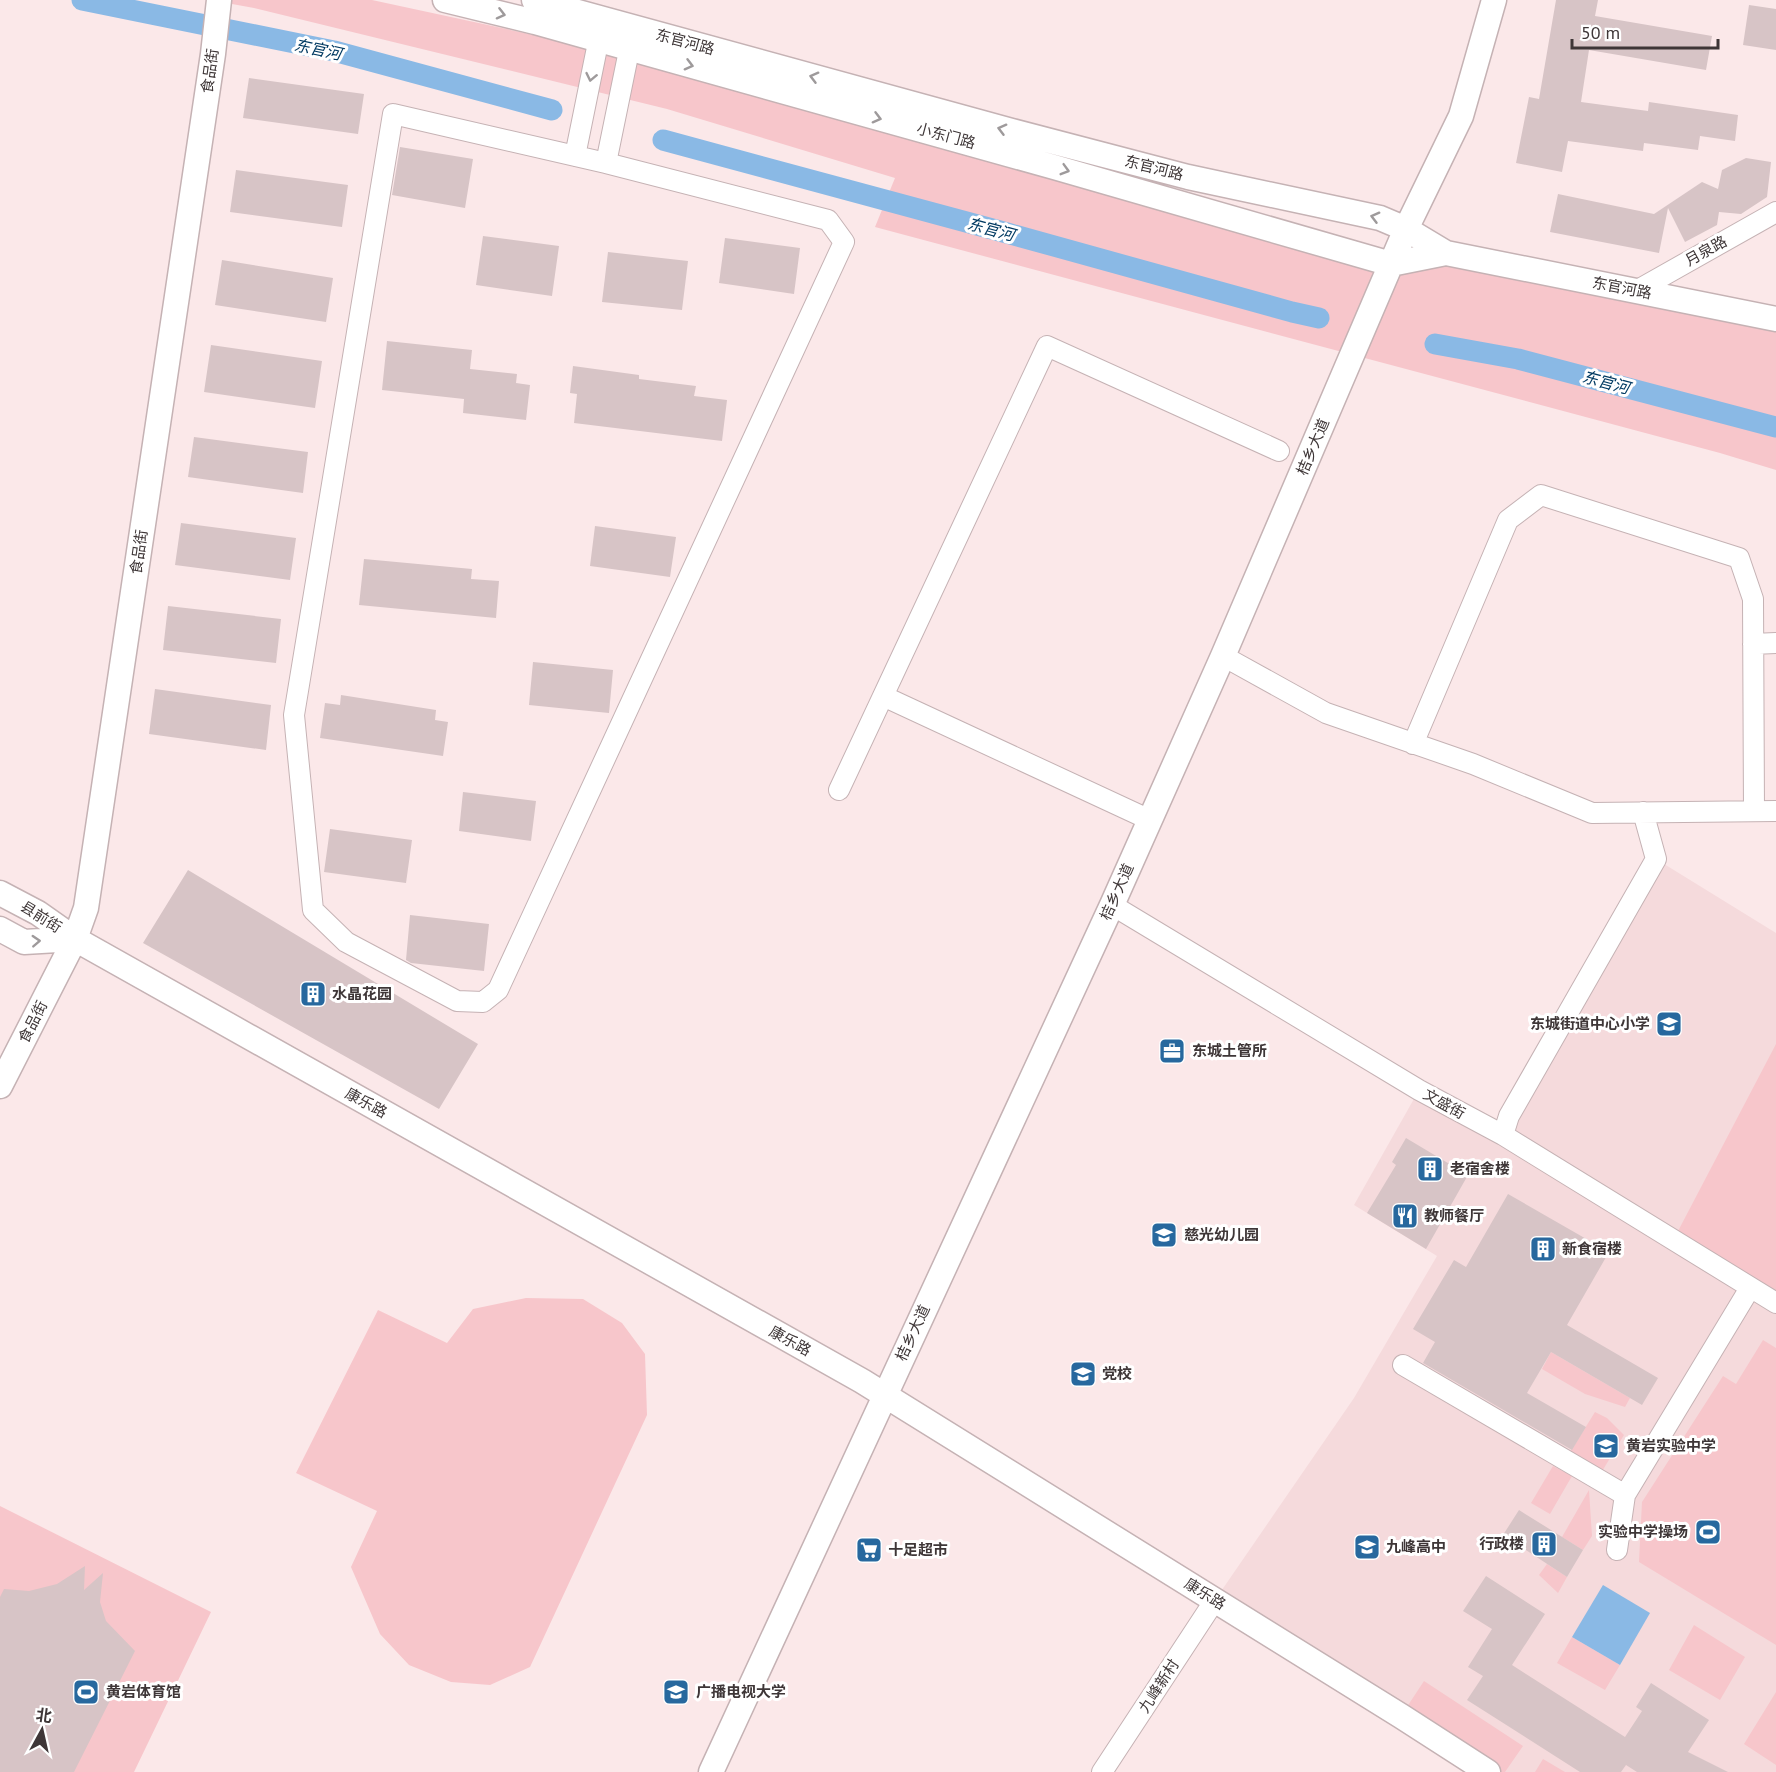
<svg xmlns="http://www.w3.org/2000/svg" width="1776" height="1772" font-family="'PT Sans','Noto Sans SC',sans-serif">
<style>
.built{fill:#f5dadc}
.green{fill:#f7c6cb}
.water{fill:#8ab9e5}
.lines{fill:none;stroke-linecap:round;stroke-linejoin:round}
.canal{stroke:#8ab9e5;stroke-width:21}
.building{fill:#d7c4c6}
.minor-casing{stroke:#c5b2b4;stroke-width:22}
.tertiary-casing{stroke:#c5b2b4;stroke-width:27}
.minor{stroke:#fff;stroke-width:20}
.tertiary{stroke:#fff;stroke-width:24}
.oneway{stroke:#9e9a9b}
.labels{text-anchor:middle;stroke-width:6;stroke-linejoin:round;paint-order:stroke}
.street-label{font-size:15px;fill:#3e3637;stroke:#fff}
.poi-label{font-size:15px;font-weight:bold;fill:#3e3637;stroke:#fff;text-anchor:start}
.water-label{font-size:16px;font-style:italic;fill:#013a62;stroke:#fff}
</style>
<rect width="100%" height="100%" fill="#fbe8e9"/>
<!-- built -->
<path class="built" d="M 1656,859 L 1776,933 L 1776,1772 L 1490,1772 L 1215,1600 L 1354,1398 L 1437,1256 L 1354,1205 L 1419,1090 L 1502,1135 Z"/>
<!-- green -->
<path class="green" d="M 210,0 L 372,0 L 571,43 L 1333,254 L 1446,253 L 1776,319 L 1776,470 L 1720,453 L 875,227 L 895,178 L 667,109 L 254,8 Z
M 1776,1044 L 1776,1292 L 1677,1233 Z
M 526,1298 L 583,1299 L 622,1323 L 645,1354 L 647,1415 L 530,1667 L 490,1685 L 451,1682 L 409,1665 L 380,1634 L 351,1567 L 377,1511 L 296,1473 L 378,1310 L 447,1343 L 473,1309 Z
M 1763,1340 L 1776,1348 L 1776,1645 L 1639,1562 L 1642,1502 L 1723,1376 L 1736,1384 Z
M 1551,1352 L 1630,1398 L 1625,1407 L 1585,1394 L 1542,1369 Z
M 1595,1412 L 1607,1418 L 1624,1435 L 1601,1473 L 1569,1454 Z
M 1553,1466 L 1572,1476 L 1550,1514 L 1531,1503 Z
M 1589,1490 L 1592,1536 L 1583,1550 L 1562,1537 Z
M 0,1506 L 211,1612 L 134,1772 L 0,1772 Z
M 1547,1564 L 1567,1577 L 1558,1593 L 1539,1575 Z
M 1694,1625 L 1745,1657 L 1720,1700 L 1669,1670 Z
M 1572,1637 L 1620,1665 L 1605,1690 L 1557,1663 Z
M 1424,1681 L 1523,1746 L 1505,1772 L 1488,1772 L 1401,1716 Z
M 1776,1692 L 1776,1765 L 1744,1744 Z
M 1543,1759 L 1565,1772 L 1535,1772 Z"/>
<!-- water -->
<path class="water" d="M 1603,1585 L 1650,1613 L 1620,1665 L 1572,1637 Z"/>
<g class="lines">
<!-- canal -->
<path class="canal" d="M 82,0 L 334,51 L 552,110
M 663,140 L 1007,233 L 1292,312 L 1319,318
M 1435,344 L 1518,359 L 1776,427"/>
</g>
<!-- building -->
<path class="building" d="M 1556,0 L 1598,0 L 1595,16 L 1712,36 L 1706,70 L 1589,50 L 1581,102 L 1648,111 L 1649,102 L 1738,115 L 1735,141 L 1700,136 L 1698,150 L 1644,143 L 1643,151 L 1568,141 L 1562,172 L 1516,163 L 1529,97 L 1539,99 Z
M 1749,5 L 1776,9 L 1776,50 L 1743,45 Z
M 249,78 L 364,94 L 358,134 L 243,118 Z
M 400,147 L 473,159 L 465,208 L 392,195 Z
M 1746,158 L 1771,162 L 1767,197 L 1741,214 L 1719,212 L 1717,225 L 1685,242 L 1668,208 L 1659,253 L 1550,232 L 1558,194 L 1654,214 L 1702,182 L 1718,189 L 1722,170 Z
M 236,170 L 348,185 L 342,227 L 230,212 Z
M 483,236 L 559,246 L 552,296 L 476,285 Z
M 725,238 L 800,248 L 794,294 L 719,283 Z
M 608,252 L 688,261 L 682,310 L 602,302 Z
M 222,260 L 333,278 L 326,322 L 215,305 Z
M 387,341 L 472,350 L 470,369 L 517,374 L 516,383 L 530,385 L 526,420 L 463,413 L 464,399 L 382,390 Z
M 211,345 L 322,361 L 315,408 L 204,392 Z
M 573,366 L 639,375 L 639,379 L 696,386 L 694,396 L 727,400 L 722,441 L 574,423 L 577,394 L 570,393 Z
M 194,437 L 308,452 L 303,493 L 188,477 Z
M 181,523 L 296,538 L 290,580 L 175,565 Z
M 595,526 L 676,537 L 670,577 L 590,566 Z
M 364,559 L 472,569 L 471,579 L 499,581 L 496,618 L 359,605 Z
M 168,606 L 281,619 L 276,663 L 163,650 Z
M 533,662 L 613,670 L 609,713 L 529,705 Z
M 155,689 L 271,705 L 266,750 L 149,734 Z
M 341,695 L 436,710 L 435,720 L 448,722 L 443,756 L 320,738 L 325,703 L 340,705 Z
M 463,792 L 536,801 L 531,841 L 459,831 Z
M 330,829 L 412,840 L 406,883 L 324,872 Z
M 188,870 L 478,1044 L 439,1109 L 143,943 Z
M 410,915 L 489,924 L 484,971 L 411,963 L 406,960 Z
M 1406,1138 L 1468,1175 L 1426,1249 L 1367,1213 L 1396,1165 L 1392,1162 Z
M 1508,1194 L 1609,1252 L 1567,1325 L 1658,1378 L 1642,1405 L 1551,1352 L 1527,1393 L 1586,1427 L 1572,1450 L 1423,1363 L 1435,1342 L 1413,1329 L 1454,1260 L 1466,1267 Z
M 1519,1510 L 1583,1550 L 1567,1577 L 1503,1535 Z
M 85,1566 L 84,1590 L 103,1573 L 100,1602 L 106,1621 L 135,1651 L 74,1772 L 0,1772 L 0,1597 L 4,1589 L 29,1591 L 57,1584 Z
M 1486,1576 L 1545,1614 L 1512,1665 L 1625,1737 L 1642,1711 L 1636,1707 L 1651,1683 L 1709,1720 L 1688,1752 L 1728,1772 L 1637,1772 L 1626,1765 L 1621,1772 L 1580,1772 L 1467,1700 L 1483,1676 L 1468,1667 L 1492,1629 L 1463,1611 Z"/>
<g class="lines">
<defs>
<path id="minor" d="M 393,114 L 606,163 L 828,220 L 844,242 L 498,990 L 483,1002 L 457,1001 L 346,942 L 313,910 L 294,715 Z
M 575,156 L 601,28
M 606,163 L 632,36
M 1636,291 L 1776,212
M 1753,644 L 1776,643
M 1223,656 L 1326,713 L 1473,764 L 1592,813 L 1776,811
M 883,696 L 1150,820
M 1413,744 L 1508,520 L 1541,495 L 1739,558 L 1753,599 L 1754,811
M 839,790 L 1047,346 L 1279,451
M 1112,905 L 1419,1090 L 1503,1135 L 1776,1303
M 1503,1135 L 1509,1116 L 1656,859 L 1643,812
M 1403,1365 L 1625,1495
M 1617,1550 L 1625,1495 L 1750,1288
M 1102,1772 L 1215,1600"/>
<path id="tertiary" d="M 445,0 L 535,22 L 1054,167 L 1391,264 L 1446,253
M 534,0 L 1012,131 L 1188,177 L 1380,218 L 1406,229 L 1446,253 L 1776,319
M 0,893 L 38,913 L 75,939 L 862,1381 L 1401,1716 L 1488,1772
M 0,929 L 24,942 L 75,939
M 0,1086 L 75,939 L 86,908 L 213,54 L 219,0
M 711,1772 L 1112,905 L 1223,656 L 1406,229 L 1461,116 L 1494,0"/>
</defs>
<!-- minor casing -->
<use href="#minor" class="minor-casing"/>
<!-- tertiary casing -->
<use href="#tertiary" class="tertiary-casing"/>
<!-- minor -->
<use href="#minor" class="minor"/>
<!-- tertiary -->
<use href="#tertiary" class="tertiary"/>
</g>
<!-- one-way arrows -->
<defs><path id="oneway-chevron" d="M-2-3.5L2.5 0L-2 3.5" fill="none" stroke-width="1.6" stroke-linecap="round" stroke-linejoin="round" transform="scale(1.5)"/></defs>
<g class="oneway">
<use href="#oneway-chevron" transform="translate(501 14) rotate(14)"/>
<use href="#oneway-chevron" transform="translate(689 65) rotate(15)"/>
<use href="#oneway-chevron" transform="translate(591 77) rotate(102)"/>
<use href="#oneway-chevron" transform="translate(814 77) rotate(-165)"/>
<use href="#oneway-chevron" transform="translate(877 118) rotate(15)"/>
<use href="#oneway-chevron" transform="translate(1002 129) rotate(-165)"/>
<use href="#oneway-chevron" transform="translate(1065 170) rotate(16)"/>
<use href="#oneway-chevron" transform="translate(1375 217) rotate(-165)"/>
<use href="#oneway-chevron" transform="translate(36 941) rotate(-3)"/>
</g>
<!-- icons -->
<defs>
<symbol id="building-square" viewBox="-11 -11 22 22"><rect x="-9" y="-9" width="18" height="18" rx="4" fill="#27689e" stroke="#fff"/><path d="M-4-6H4V6H1V3H-1V6H-4ZM-2.5-4.3h1.7v1.8h-1.7ZM.8-4.3h1.7v1.8H.8ZM-2.5-1h1.7V.8h-1.7ZM.8-1h1.7V.8H.8Z" fill="#fff"/></symbol>
<symbol id="school-square" viewBox="-11 -11 22 22"><rect x="-9" y="-9" width="18" height="18" rx="4" fill="#27689e" stroke="#fff"/><path d="M0-5L7-2L0 1L-7-2ZM-4 1L0 2.5L4 1V4Q0 6-4 4Z" fill="#fff"/></symbol>
<symbol id="office-square" viewBox="-11 -11 22 22"><rect x="-9" y="-9" width="18" height="18" rx="4" fill="#27689e" stroke="#fff"/><path d="M-6-3h4V-5.5h4V-3h4V5H-6ZM-1-4.5V-3h2v-1.5ZM-6 0V1H6V0Z" fill="#fff"/></symbol>
<symbol id="restaurant-square" viewBox="-11 -11 22 22"><rect x="-9" y="-9" width="18" height="18" rx="4" fill="#27689e" stroke="#fff"/><path d="M-5-6h1v4h1v-4h1v4h1v-4h1v5L-1.5 .5V6h-2V.5L-5-1ZM5-6V6H3V1.5H1.5Q1.5-4 5-6Z" fill="#fff"/></symbol>
<symbol id="stadium-square" viewBox="-11 -11 22 22"><rect x="-9" y="-9" width="18" height="18" rx="4" fill="#27689e" stroke="#fff"/><path d="M0-5a6.5 5 0 1 0 0 10a6.5 5 0 1 0 0-10ZM-3.5-1.8h7v3.6h-7Z" fill="#fff"/></symbol>
<symbol id="supermarket-square" viewBox="-11 -11 22 22"><rect x="-9" y="-9" width="18" height="18" rx="4" fill="#27689e" stroke="#fff"/><path d="M-6-5.5h2.5l.6 2H6L4.5 2H-2.5L-4.4-4H-6ZM-1.5 3.2a1.3 1.3 0 1 0 .1 0ZM3 3.2a1.3 1.3 0 1 0 .1 0Z" fill="#fff"/></symbol>
</defs>
<g fill-rule="evenodd">
<use href="#building-square" x="298" y="979" width="30" height="30"/>
<use href="#school-square" x="1654" y="1009" width="30" height="30"/>
<use href="#office-square" x="1157" y="1036" width="30" height="30"/>
<use href="#building-square" x="1415" y="1154" width="30" height="30"/>
<use href="#restaurant-square" x="1390" y="1201" width="30" height="30"/>
<use href="#school-square" x="1149" y="1220" width="30" height="30"/>
<use href="#building-square" x="1528" y="1234" width="30" height="30"/>
<use href="#school-square" x="1068" y="1359" width="30" height="30"/>
<use href="#school-square" x="1591" y="1431" width="30" height="30"/>
<use href="#stadium-square" x="1693" y="1517" width="30" height="30"/>
<use href="#building-square" x="1529" y="1529" width="30" height="30"/>
<use href="#school-square" x="1352" y="1532" width="30" height="30"/>
<use href="#supermarket-square" x="854" y="1535" width="30" height="30"/>
<use href="#stadium-square" x="71" y="1677" width="30" height="30"/>
<use href="#school-square" x="661" y="1677" width="30" height="30"/>
</g>
<g class="labels">
<!-- street labels -->
<g class="street-label">
<text transform="translate(685 42) rotate(15)" y="5">东官河路</text>
<text transform="translate(210 71) rotate(-82)" y="5">食品街</text>
<text transform="translate(946 136) rotate(15)" y="5">小东门路</text>
<text transform="translate(1154 168) rotate(14)" y="5">东官河路</text>
<text transform="translate(1706 251) rotate(-29)" y="5">月泉路</text>
<text transform="translate(1622 288) rotate(11)" y="5">东官河路</text>
<text transform="translate(1313 447) rotate(-67)" y="5">桔乡大道</text>
<text transform="translate(139 552) rotate(-82)" y="5">食品街</text>
<text transform="translate(1117 892) rotate(-66)" y="5">桔乡大道</text>
<text transform="translate(41 917) rotate(32)" y="5">县前街</text>
<text transform="translate(33 1022) rotate(-63)" y="5">食品街</text>
<text transform="translate(366 1103) rotate(29)" y="5">康乐路</text>
<text transform="translate(1444 1104) rotate(29)" y="5">文盛街</text>
<text transform="translate(913 1333) rotate(-65)" y="5">桔乡大道</text>
<text transform="translate(790 1341) rotate(29)" y="5">康乐路</text>
<text transform="translate(1205 1594) rotate(32)" y="5">康乐路</text>
<text transform="translate(1159 1686) rotate(-57)" y="5">九峰新村</text>
</g>
<!-- poi labels -->
<g class="poi-label">
<text x="332" y="999">水晶花园</text>
<text x="1650" y="1029" text-anchor="end">东城街道中心小学</text>
<text x="1192" y="1056">东城土管所</text>
<text x="1450" y="1174">老宿舍楼</text>
<text x="1424" y="1221">教师餐厅</text>
<text x="1184" y="1240">慈光幼儿园</text>
<text x="1562" y="1254">新食宿楼</text>
<text x="1102" y="1379">党校</text>
<text x="1626" y="1451">黄岩实验中学</text>
<text x="1688" y="1537" text-anchor="end">实验中学操场</text>
<text x="1524" y="1549" text-anchor="end">行政楼</text>
<text x="1386" y="1552">九峰高中</text>
<text x="888" y="1555">十足超市</text>
<text x="106" y="1697">黄岩体育馆</text>
<text x="696" y="1697">广播电视大学</text>
</g>
<!-- water labels -->
<g class="water-label">
<text transform="translate(318 49) rotate(12)" y="6">东官河</text>
<text transform="translate(991 229) rotate(15)" y="6">东官河</text>
<text transform="translate(1606 382) rotate(15)" y="6">东官河</text>
</g>
</g>
<!-- north arrow -->
<g transform="translate(42 1730) rotate(8)" stroke="#ffffff" stroke-width="4.5" paint-order="stroke">
<path d="M0-4.5L10 22L0 15L-10 22Z" fill="#3e3637"/>
<text y="-9" font-size="16" font-weight="bold" text-anchor="middle" fill="#3e3637">北</text>
</g>
<!-- scale -->
<path d="M1572 39v9h146v-9" fill="none" stroke="#3e3637" stroke-width="3"/>
<text x="1581" y="39" font-size="18" fill="#3e3637" stroke="#ffffff" stroke-width="4.5" paint-order="stroke">50 m</text>
</svg>
